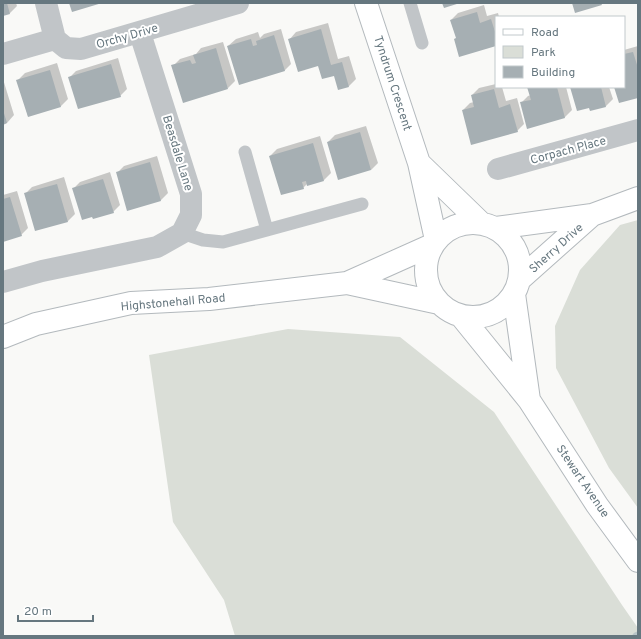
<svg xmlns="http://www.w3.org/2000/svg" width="641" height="639" font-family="Overpass,sans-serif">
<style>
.green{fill:#daded7}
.shadow{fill:#0003}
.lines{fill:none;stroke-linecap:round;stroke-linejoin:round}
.stream{stroke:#b8c4c7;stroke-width:7}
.building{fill:#a6afb3}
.secondary-casing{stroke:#b3b9bd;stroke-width:24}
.lane{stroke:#c1c5c8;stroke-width:13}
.street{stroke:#c1c5c8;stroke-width:22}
.secondary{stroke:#fff;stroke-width:22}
.labels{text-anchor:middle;stroke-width:4;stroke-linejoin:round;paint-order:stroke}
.street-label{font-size:12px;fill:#66777f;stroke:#fff}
</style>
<rect width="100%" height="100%" fill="#f9f9f7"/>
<!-- green -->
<path class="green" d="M 638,220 L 638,508 L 609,468 L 556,368 L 555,326 L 580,270 L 620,225 Z
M 288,329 L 400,337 L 494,412 L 622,605 L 638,628 L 638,636 L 235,636 L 224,600 L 173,522 L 149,355 Z"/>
<!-- shadow -->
<path class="shadow" d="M 3,3 L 16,3 L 17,6 L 10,13 L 3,15 Z
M 484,5 L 487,16 L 498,13 L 499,17 L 496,17 L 496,45 L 457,37 L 451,20 L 458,13 Z
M 328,23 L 338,59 L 349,56 L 356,79 L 349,86 L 339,88 L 335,74 L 319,65 L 289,40 L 296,32 Z
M 281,29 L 291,64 L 284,71 L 228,46 L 236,39 L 258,32 L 260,38 L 264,34 Z
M 223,42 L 235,81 L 228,88 L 173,66 L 180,59 L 196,54 L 201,48 Z
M 638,46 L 638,96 L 615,87 L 624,87 L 624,50 Z
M 118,58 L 127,89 L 120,96 L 69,78 L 76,71 Z
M 57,63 L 68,99 L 61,106 L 28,116 L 18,80 L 25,73 Z
M 3,79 L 14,115 L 7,123 L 3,124 Z
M 496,84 L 496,87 L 502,87 L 506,101 L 517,98 L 524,124 L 517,131 L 463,110 L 470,103 L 474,102 L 472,95 L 479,88 Z
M 529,87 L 566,87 L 572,110 L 565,117 L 528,127 L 521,103 L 528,96 L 531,95 Z
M 571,87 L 609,87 L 613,99 L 606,106 L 589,106 Z
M 366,126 L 378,163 L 371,170 L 328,142 L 335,135 Z
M 320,136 L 331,173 L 324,180 L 307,184 L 303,188 L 270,156 L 277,149 Z
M 157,156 L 168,193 L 161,200 L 128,210 L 117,173 L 124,166 Z
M 110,172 L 120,205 L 113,212 L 73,189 L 80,182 Z
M 64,177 L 75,214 L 68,221 L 36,230 L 25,194 L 32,187 Z
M 17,191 L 28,228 L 21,235 L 3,241 L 3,195 Z"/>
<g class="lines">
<!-- stream -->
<path class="stream" d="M 636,636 L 638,635"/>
</g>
<!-- building -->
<path class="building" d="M 3,3 L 7,3 L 10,14 L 3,16 Z
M 69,3 L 102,3 L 72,12 Z
M 442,3 L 460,3 L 444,8 Z
M 572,3 L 601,3 L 602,5 L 575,13 Z
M 477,12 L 480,23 L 491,19 L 496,35 L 496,46 L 459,57 L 454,39 L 456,38 L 450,20 Z
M 321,29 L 331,65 L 342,62 L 349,87 L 338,90 L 334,76 L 322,79 L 318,66 L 298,72 L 288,39 Z
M 274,35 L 285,71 L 239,85 L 227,46 L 251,39 L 253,46 L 257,45 L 256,41 Z
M 216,48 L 228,89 L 183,103 L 171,65 L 190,60 L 192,64 L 196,63 L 193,55 Z
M 633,52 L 638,68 L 638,98 L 619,103 L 614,87 L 624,87 L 624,54 Z
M 111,64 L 121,97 L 78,109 L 68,77 Z
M 50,70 L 61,107 L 28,117 L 16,80 Z
M 527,87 L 557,87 L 565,118 L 527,129 L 520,102 L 531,100 Z
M 570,87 L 601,87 L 606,107 L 590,111 L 589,108 L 577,111 Z
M 494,89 L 499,108 L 510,104 L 518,132 L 471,145 L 462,110 L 474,107 L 471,95 Z
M 3,110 L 7,123 L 3,125 Z
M 360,132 L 371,170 L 338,180 L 327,142 Z
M 313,143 L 324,181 L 307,186 L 306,181 L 302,182 L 304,189 L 281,195 L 269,156 Z
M 150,162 L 161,201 L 127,211 L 116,172 Z
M 103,179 L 114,213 L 93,219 L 92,217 L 82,220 L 72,188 Z
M 57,184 L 68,222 L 35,231 L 24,193 Z
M 10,197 L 22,236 L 3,242 L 3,199 Z"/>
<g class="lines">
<defs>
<path id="secondary" d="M 366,3 L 419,163 L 436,240
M 419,163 L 481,223
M426 270a47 47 0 1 1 94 0a47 47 0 1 1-94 0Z
M 496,228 L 592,215 L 638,198
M 519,280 L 592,215
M 347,283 L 439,303
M 514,294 L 529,400
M 461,316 L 529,400 L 597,505 L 638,561
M 3,337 L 36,324 L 131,303 L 209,299 L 347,283 L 432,245"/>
</defs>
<!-- secondary casing -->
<use href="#secondary" class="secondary-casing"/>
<!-- lane -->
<path class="lane" d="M 410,3 L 422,43
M 245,152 L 267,230
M 182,233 L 203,240 L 223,242 L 362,204"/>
<!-- street -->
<path class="street" d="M 46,3 L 55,39 L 66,48 L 81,49 L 238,3
M 3,54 L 55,39
M 498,169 L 638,130
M 3,282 L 42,271 L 157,247 L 182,233 L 191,215 L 191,194 L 140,33"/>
<!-- secondary -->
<use href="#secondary" class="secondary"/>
</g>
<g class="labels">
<!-- street labels -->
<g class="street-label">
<text transform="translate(127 36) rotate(-16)" y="4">Orchy Drive</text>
<text transform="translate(393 83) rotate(72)" y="4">Tyndrum Crescent</text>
<text transform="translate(568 150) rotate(-15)" y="4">Corpach Place</text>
<text transform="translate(178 153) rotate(73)" y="4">Beasdale Lane</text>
<text transform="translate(556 248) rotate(-42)" y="4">Sherry Drive</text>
<text transform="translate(173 302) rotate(-5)" y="4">Highstonehall Road</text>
<text transform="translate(583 481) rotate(56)" y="4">Stewart Avenue</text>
</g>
</g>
<!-- border -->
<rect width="641" height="639" fill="none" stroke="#66777f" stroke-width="8"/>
<!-- legend -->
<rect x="495" y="16" width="130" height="72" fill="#ffffff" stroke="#c2c9cc"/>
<rect x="503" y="29" width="20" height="6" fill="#ffffff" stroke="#c2c9cc"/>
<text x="531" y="36" font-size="12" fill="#66777f">Road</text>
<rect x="503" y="46" width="20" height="12" fill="#daded7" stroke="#c2c9cc"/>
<text x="531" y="56" font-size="12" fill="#66777f">Park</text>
<rect x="503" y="66" width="20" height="12" fill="#a6afb3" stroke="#c2c9cc"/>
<text x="531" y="76" font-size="12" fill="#66777f">Building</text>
<!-- scale -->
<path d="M18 615v6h75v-6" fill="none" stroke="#66777f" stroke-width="2"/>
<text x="24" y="615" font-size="12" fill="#66777f" stroke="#ffffff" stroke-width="3" paint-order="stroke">20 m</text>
</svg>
